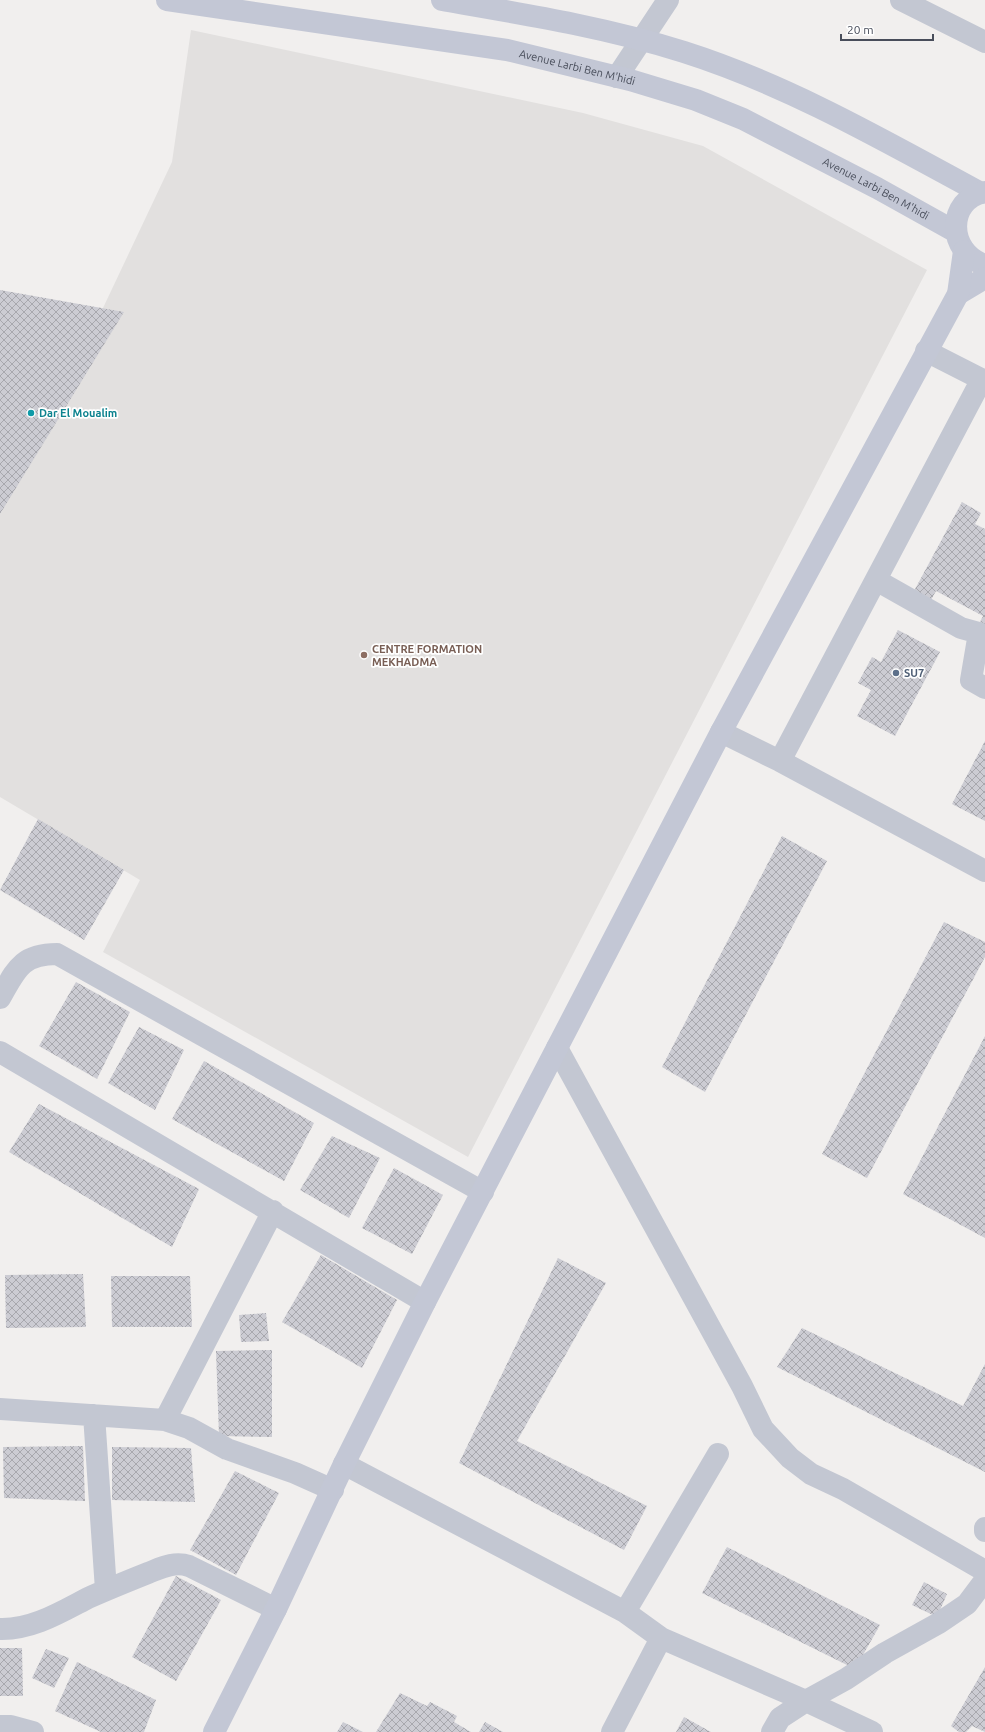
<svg xmlns="http://www.w3.org/2000/svg" width="985" height="1732" font-family="Ubuntu,sans-serif">
<style>
.education{fill:#e2e0df}
.building{fill:url(#building-cross-hatch)}
.lines{fill:none;stroke-linecap:round;stroke-linejoin:round}
.street{stroke:#c3c7d2;stroke-width:22}
.secondary{stroke:#c3c7d5;stroke-width:22}
.culture-dot{fill:#0f9aa8;stroke:#fff;stroke-width:1.5}
.education-dot{fill:#8d6e63;stroke:#fff;stroke-width:1.5}
.service-dot{fill:#5c6f8a;stroke:#fff;stroke-width:1.5}
.labels{text-anchor:middle;stroke-width:3.5;stroke-linejoin:round;paint-order:stroke}
.street-label{font-size:11px;fill:#484d5a;stroke:#fff}
.culture-label{font-size:11px;font-weight:bold;fill:#0d838f;stroke:#fff;text-anchor:start}
.education-label{font-size:11px;font-weight:bold;fill:#785e54;stroke:#fff;text-anchor:start}
.service-label{font-size:11px;font-weight:bold;fill:#4e5e75;stroke:#fff;text-anchor:start}
</style>
<defs>
<pattern id="building-cross-hatch" width="8" height="8" patternUnits="userSpaceOnUse"><rect width="8" height="8" fill="#ccccd3"/><path d="M0 0l8 8M0 8l8-8" fill="none" stroke="#a8a8ae"/></pattern>
</defs>
<rect width="100%" height="100%" fill="#f1efee"/>
<!-- education -->
<path class="education" d="M 191,30 L 583,113 L 703,146 L 927,270 L 468,1157 L 103,952 L 140,880 L 0,797 L 0,514 L 103,308 L 172,162 Z"/>
<!-- building -->
<path class="building" d="M 0,290 L 124,312 L 0,514 Z
M 962,502 L 981,513 L 975,524 L 985,529 L 985,630 L 978,626 L 983,616 L 936,591 L 931,600 L 914,591 Z
M 898,630 L 940,652 L 895,736 L 857,716 L 871,690 L 858,683 L 872,657 L 881,662 Z
M 985,741 L 985,821 L 952,804 Z
M 38,819 L 124,870 L 84,940 L 0,890 Z
M 782,836 L 827,861 L 705,1092 L 662,1067 Z
M 944,922 L 985,942 L 985,957 L 867,1178 L 822,1154 Z
M 76,982 L 130,1012 L 97,1079 L 39,1046 Z
M 139,1027 L 184,1050 L 155,1110 L 108,1083 Z
M 985,1036 L 985,1238 L 903,1194 Z
M 204,1061 L 314,1123 L 284,1181 L 172,1119 Z
M 39,1104 L 199,1189 L 172,1247 L 9,1152 Z
M 332,1136 L 380,1158 L 349,1218 L 300,1190 Z
M 394,1168 L 443,1195 L 412,1254 L 362,1228 Z
M 321,1255 L 397,1300 L 362,1368 L 282,1322 Z
M 558,1258 L 606,1283 L 517,1441 L 647,1506 L 624,1550 L 459,1463 Z
M 83,1274 L 86,1327 L 6,1328 L 5,1275 Z
M 111,1276 L 190,1276 L 192,1327 L 112,1327 Z
M 266,1313 L 269,1341 L 241,1342 L 239,1315 Z
M 802,1328 L 963,1406 L 985,1364 L 985,1472 L 777,1367 Z
M 272,1350 L 272,1437 L 219,1436 L 216,1351 Z
M 83,1446 L 85,1501 L 4,1498 L 3,1447 Z
M 112,1447 L 191,1448 L 195,1502 L 112,1500 Z
M 235,1471 L 279,1493 L 236,1575 L 190,1550 Z
M 727,1547 L 880,1625 L 855,1669 L 702,1593 Z
M 176,1576 L 221,1600 L 176,1681 L 132,1657 Z
M 924,1582 L 947,1594 L 937,1617 L 912,1605 Z
M 0,1648 L 22,1648 L 23,1696 L 0,1696 Z
M 46,1649 L 69,1658 L 54,1688 L 32,1678 Z
M 77,1662 L 156,1700 L 144,1732 L 101,1732 L 55,1711 Z
M 985,1667 L 985,1732 L 972,1726 L 966,1732 L 959,1732 L 951,1726 Z
M 400,1693 L 427,1706 L 430,1702 L 457,1716 L 454,1722 L 471,1732 L 376,1732 Z
M 684,1717 L 711,1732 L 676,1732 Z
M 343,1722 L 363,1732 L 337,1732 Z
M 485,1722 L 503,1732 L 479,1732 Z"/>
<g class="lines">
<!-- street -->
<path class="street" d="M 901,0 L 985,42
M 617,77 L 668,0
M 926,351 L 985,381
M 876,580 L 961,628 L 979,633 L 971,680 L 985,688
M 721,732 L 780,761 L 985,871
M 780,761 L 982,379
M 0,998 C 16,970 21,954 57,954 L 483,1192
M 557,1048 L 742,1386 L 763,1429 L 790,1458 L 811,1474 L 843,1489 L 985,1571
M 0,1052 L 425,1302
M 0,1409 L 165,1420 L 189,1428 L 227,1449 L 295,1473 L 333,1490
M 94,1415 L 106,1590
M 165,1420 L 273,1211
M 344,1464 L 625,1612 L 661,1638 L 806,1701 L 872,1732
M 985,1528 L 985,1531
M 625,1612 L 718,1454
M 0,1629 C 32,1630 61,1612 88,1598 C 108,1589 128,1581 148,1573 C 161,1568 174,1561 189,1566 L 276,1609
M 0,1726 L 11,1726 L 33,1732
M 612,1732 L 661,1638
M 772,1732 L 780,1718 L 806,1701 L 846,1679 L 885,1653 L 939,1623 L 967,1604 L 985,1580"/>
<!-- secondary -->
<g class="secondary">
<path id="s1" d="M 167,0 L 507,50 L 630,80 L 696,100 L 743,119 L 877,188 L 956,232"/>
<path d="M 442,0 C 523,14 605,27 684,52 C 788,85 885,141 981,193"/>
<path d="M 985,192 C 947,199 946,252 985,265"/>
<path d="M 958,294 L 985,278"/>
<path d="M 214,1732 L 276,1609 L 344,1464 L 425,1302 L 721,732 L 958,294 L 964,251"/>
</g>
</g>
<!-- markers -->
<circle class="culture-dot" cx="31" cy="413" r="4"/>
<circle class="education-dot" cx="364" cy="655" r="4"/>
<circle class="service-dot" cx="896" cy="673" r="4"/>
<g class="labels">
<!-- street labels -->
<g class="street-label">
<text dy="4" stroke="none"><textPath href="#s1" startOffset="416">Avenue Larbi Ben M'hidi</textPath></text>
<text dy="4" stroke="none"><textPath href="#s1" startOffset="740">Avenue Larbi Ben M'hidi</textPath></text>
</g>
<!-- culture labels -->
<g class="culture-label">
<text x="39" y="417">Dar El Moualim</text>
</g>
<!-- education labels -->
<g class="education-label">
<text x="372" y="653">CENTRE FORMATION<tspan x="372" dy="13">MEKHADMA</tspan></text>
</g>
<!-- service labels -->
<g class="service-label">
<text x="904" y="677">SU7</text>
</g>
</g>
<!-- scale -->
<path d="M841 34v6h92v-6" fill="none" stroke="#484d5a" stroke-width="2"/>
<text x="847" y="34" font-size="12" fill="#484d5a" stroke="#ffffff" stroke-width="3" paint-order="stroke">20 m</text>
</svg>
